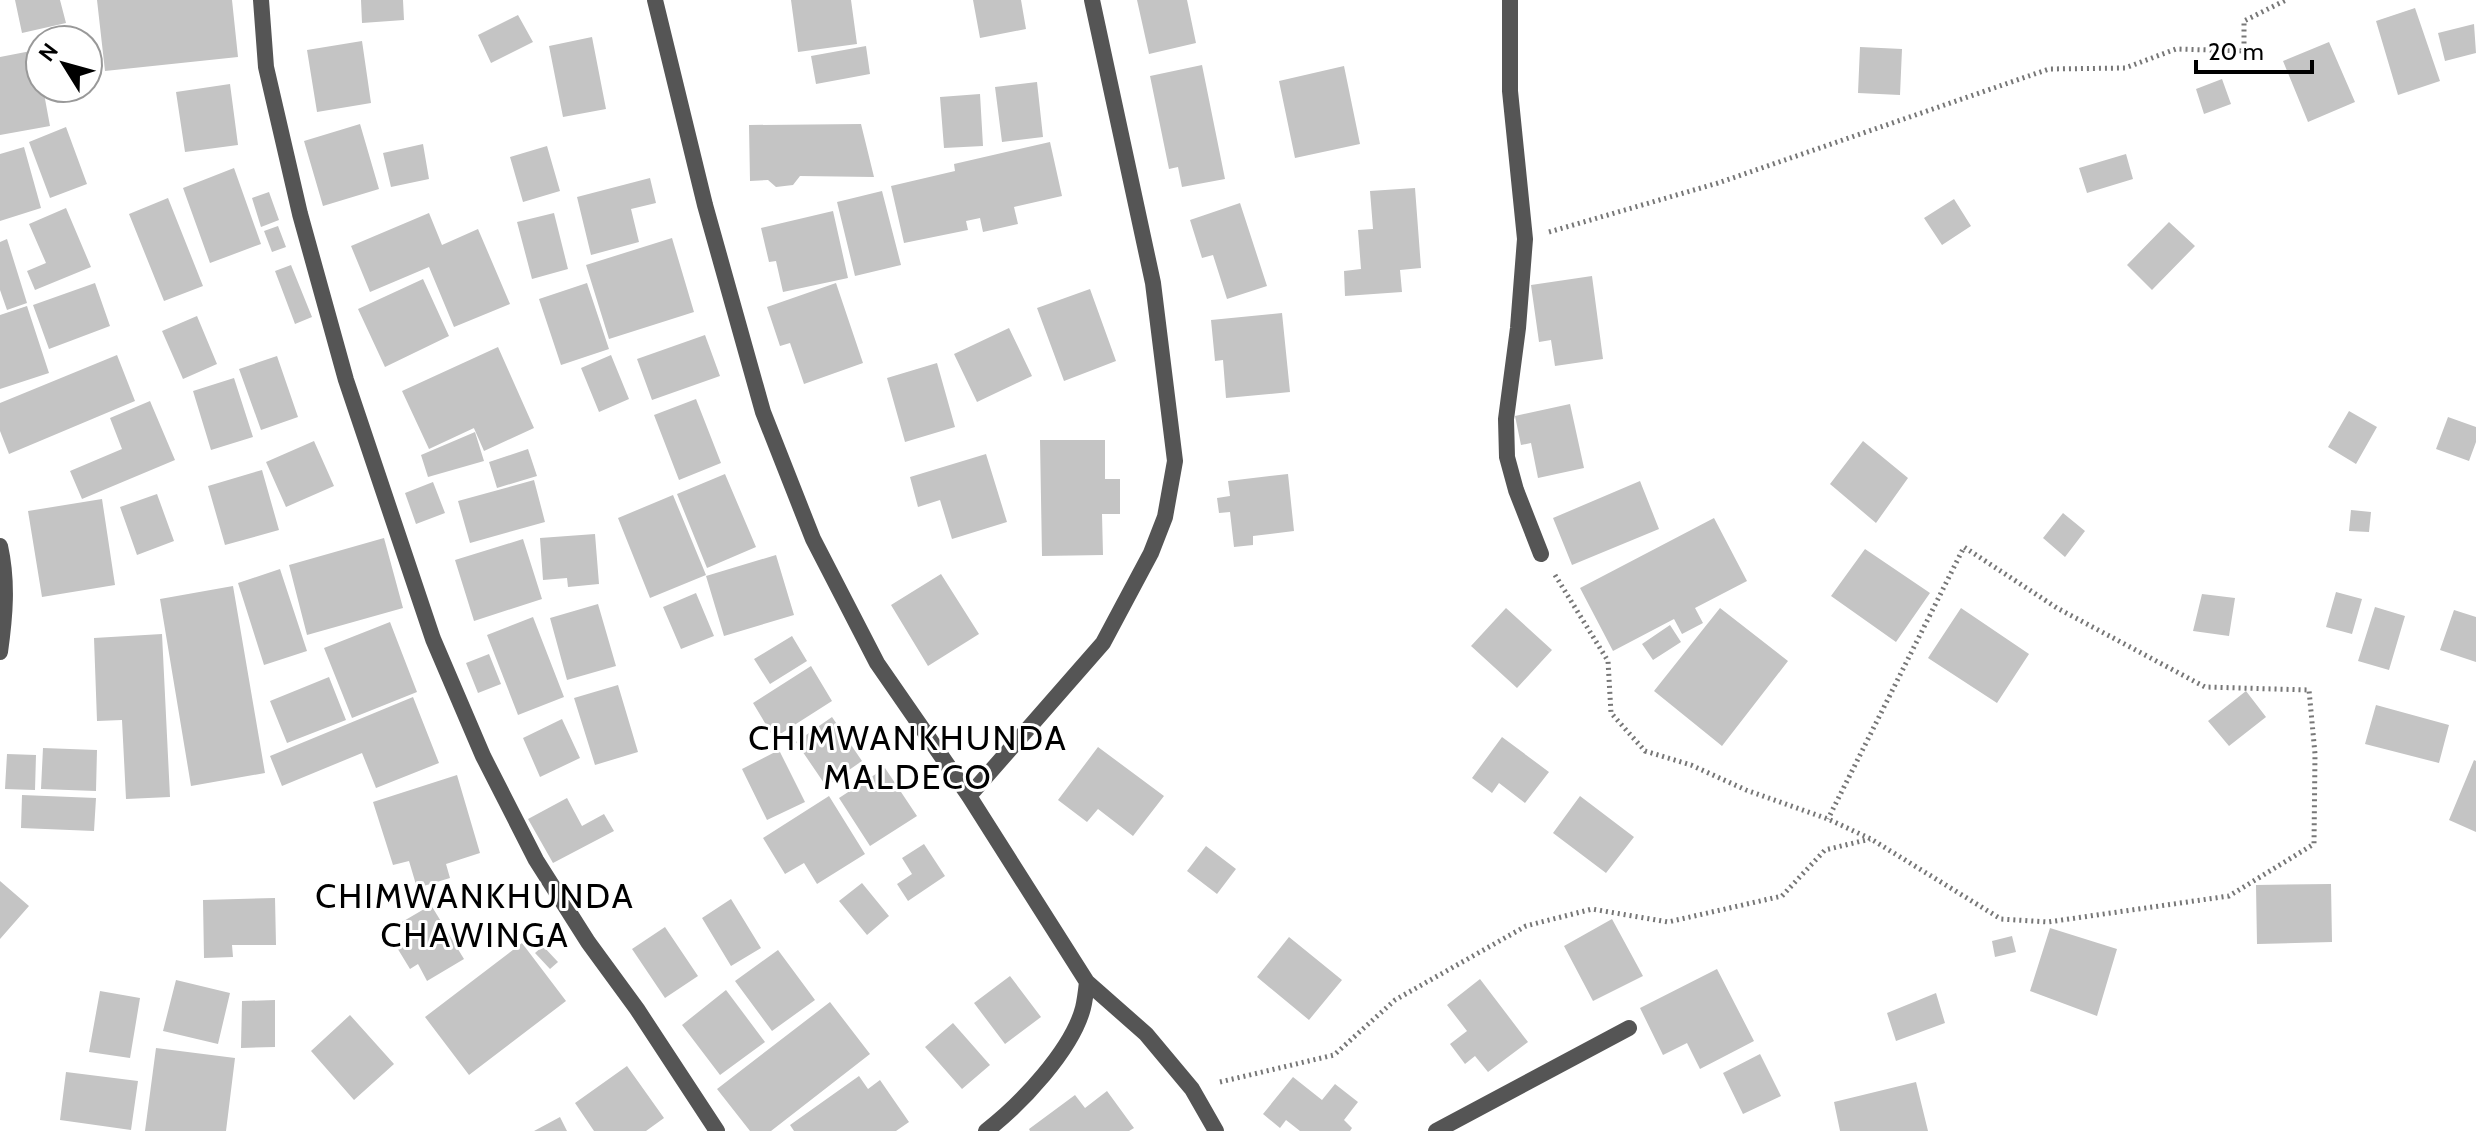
<svg xmlns="http://www.w3.org/2000/svg" width="2476" height="1131" font-family="Cabin,sans-serif">
<style>
.building{fill:#c4c4c4}
.lines{fill:none;stroke-linecap:round;stroke-linejoin:round}
.path{stroke:#777;stroke-width:5;stroke-dasharray:2 4;stroke-linecap:butt}
.street{stroke:#555;stroke-width:16}
.labels{text-anchor:middle;stroke-width:6;stroke-linejoin:round;paint-order:stroke}
.quarter-label{font-size:34px;letter-spacing:2px;fill:#000;stroke:#fff}
</style>
<rect width="100%" height="100%" fill="#fff"/>
<!-- building -->
<path class="building" d="M 15,0 L 60,0 L 66,23 L 22,33 Z
M 97,0 L 232,0 L 238,57 L 105,71 Z
M 361,0 L 403,0 L 404,20 L 362,23 Z
M 791,0 L 851,0 L 857,44 L 798,52 Z
M 973,0 L 1021,0 L 1026,29 L 980,38 Z
M 1137,0 L 1187,0 L 1196,43 L 1149,54 Z
M 2415,8 L 2440,81 L 2398,95 L 2376,21 Z
M 518,15 L 533,42 L 491,63 L 478,35 Z
M 2474,24 L 2476,53 L 2445,61 L 2438,33 Z
M 592,37 L 606,109 L 563,117 L 549,46 Z
M 362,41 L 371,103 L 317,112 L 307,50 Z
M 2329,42 L 2355,102 L 2308,122 L 2283,61 Z
M 866,46 L 870,74 L 816,84 L 811,56 Z
M 1860,47 L 1902,49 L 1900,95 L 1858,93 Z
M 36,50 L 40,88 L 43,88 L 50,126 L 0,135 L 0,57 Z
M 1202,65 L 1225,179 L 1182,187 L 1178,167 L 1169,169 L 1150,76 Z
M 1344,66 L 1360,144 L 1295,158 L 1279,81 Z
M 2222,79 L 2231,104 L 2204,114 L 2196,89 Z
M 1037,82 L 1043,137 L 1002,142 L 995,87 Z
M 230,84 L 238,145 L 185,152 L 176,92 Z
M 980,94 L 983,146 L 944,148 L 940,97 Z
M 360,124 L 379,189 L 323,206 L 304,141 Z
M 861,124 L 874,177 L 800,176 L 793,185 L 776,187 L 768,180 L 750,181 L 749,125 Z
M 66,127 L 87,184 L 50,198 L 29,142 Z
M 1050,142 L 1062,196 L 1014,207 L 1018,224 L 983,232 L 980,218 L 966,221 L 968,230 L 904,243 L 891,186 L 955,171 L 954,164 Z
M 423,144 L 429,179 L 391,187 L 383,153 Z
M 547,146 L 560,191 L 523,202 L 510,157 Z
M 24,147 L 41,208 L 0,221 L 0,154 Z
M 2126,154 L 2133,179 L 2087,193 L 2079,168 Z
M 234,168 L 261,244 L 210,263 L 183,188 Z
M 650,178 L 656,203 L 631,209 L 639,242 L 591,255 L 577,197 Z
M 1415,188 L 1421,268 L 1400,270 L 1402,292 L 1345,296 L 1344,271 L 1361,269 L 1358,230 L 1373,229 L 1370,191 Z
M 882,191 L 901,265 L 855,276 L 837,202 Z
M 269,192 L 279,220 L 261,227 L 252,198 Z
M 168,198 L 203,286 L 164,301 L 129,214 Z
M 1954,199 L 1971,226 L 1942,245 L 1924,218 Z
M 1240,203 L 1267,286 L 1227,299 L 1213,255 L 1202,258 L 1190,220 Z
M 66,208 L 91,267 L 35,290 L 27,271 L 46,263 L 29,224 Z
M 833,211 L 848,278 L 783,292 L 776,261 L 769,262 L 761,228 Z
M 429,213 L 442,245 L 478,229 L 510,304 L 454,327 L 429,267 L 370,292 L 351,246 Z
M 554,213 L 568,269 L 532,279 L 517,222 Z
M 2169,222 L 2195,246 L 2152,290 L 2127,265 Z
M 278,226 L 286,247 L 272,252 L 264,231 Z
M 672,238 L 694,312 L 609,339 L 586,265 Z
M 7,239 L 27,303 L 7,310 L 0,290 L 0,242 Z
M 291,265 L 312,317 L 295,324 L 275,271 Z
M 1592,276 L 1603,359 L 1555,366 L 1551,340 L 1539,342 L 1531,285 Z
M 423,279 L 449,336 L 385,367 L 358,309 Z
M 95,283 L 110,326 L 49,349 L 33,305 Z
M 587,283 L 609,349 L 561,365 L 539,299 Z
M 836,283 L 863,363 L 804,384 L 790,343 L 780,346 L 767,307 Z
M 1090,289 L 1116,361 L 1064,381 L 1037,308 Z
M 27,306 L 49,373 L 0,389 L 0,315 Z
M 1282,313 L 1290,392 L 1226,398 L 1223,360 L 1215,361 L 1211,320 Z
M 197,316 L 217,364 L 183,379 L 162,331 Z
M 1009,328 L 1032,376 L 977,402 L 954,354 Z
M 705,335 L 720,376 L 652,400 L 637,359 Z
M 498,347 L 534,428 L 484,451 L 473,426 L 474,428 L 429,449 L 402,391 Z
M 117,355 L 135,401 L 9,454 L 0,431 L 0,403 Z
M 611,355 L 629,399 L 599,412 L 581,368 Z
M 277,356 L 298,417 L 261,430 L 239,369 Z
M 937,363 L 955,427 L 905,442 L 887,378 Z
M 234,378 L 253,437 L 211,450 L 193,391 Z
M 696,399 L 721,463 L 679,480 L 654,415 Z
M 150,401 L 175,460 L 82,499 L 70,471 L 122,449 L 110,418 Z
M 1570,404 L 1584,468 L 1538,478 L 1531,443 L 1521,445 L 1515,416 Z
M 2349,411 L 2377,427 L 2356,464 L 2328,447 Z
M 2448,417 L 2476,427 L 2476,442 L 2469,461 L 2436,449 Z
M 475,432 L 484,461 L 428,477 L 421,455 Z
M 1040,440 L 1105,440 L 1105,479 L 1120,479 L 1120,514 L 1102,514 L 1103,555 L 1042,556 Z
M 314,441 L 334,486 L 286,507 L 266,462 Z
M 1863,441 L 1908,478 L 1876,523 L 1830,484 Z
M 528,449 L 537,476 L 497,488 L 489,462 Z
M 986,454 L 1007,522 L 952,539 L 940,500 L 918,507 L 910,477 Z
M 262,470 L 279,530 L 225,545 L 208,486 Z
M 725,474 L 756,547 L 707,568 L 677,494 Z
M 1288,474 L 1294,531 L 1253,536 L 1253,545 L 1234,547 L 1230,512 L 1219,513 L 1217,498 L 1230,496 L 1228,481 Z
M 534,480 L 545,522 L 470,543 L 458,501 Z
M 1640,481 L 1659,529 L 1572,565 L 1553,518 Z
M 433,482 L 445,513 L 416,524 L 405,493 Z
M 157,494 L 174,541 L 137,555 L 120,507 Z
M 673,495 L 706,575 L 650,598 L 618,518 Z
M 102,499 L 115,585 L 42,597 L 28,511 Z
M 2351,510 L 2371,512 L 2369,532 L 2349,531 Z
M 2063,513 L 2085,531 L 2065,557 L 2043,538 Z
M 1714,518 L 1747,581 L 1695,608 L 1703,623 L 1682,634 L 1674,619 L 1613,651 L 1580,588 Z
M 595,534 L 599,584 L 568,587 L 567,578 L 543,580 L 540,538 Z
M 384,538 L 403,608 L 307,635 L 289,565 Z
M 523,539 L 542,599 L 474,621 L 455,560 Z
M 1865,549 L 1930,593 L 1896,642 L 1831,596 Z
M 776,555 L 794,615 L 724,636 L 706,576 Z
M 280,569 L 307,651 L 264,665 L 238,583 Z
M 941,574 L 979,634 L 928,666 L 891,605 Z
M 233,586 L 265,773 L 191,786 L 160,599 Z
M 2336,592 L 2362,599 L 2352,634 L 2326,627 Z
M 696,593 L 714,636 L 681,649 L 663,607 Z
M 2202,594 L 2235,598 L 2229,636 L 2193,631 Z
M 598,604 L 616,666 L 567,680 L 550,618 Z
M 2375,607 L 2405,616 L 2389,670 L 2358,661 Z
M 1506,608 L 1552,650 L 1517,688 L 1471,646 Z
M 1720,608 L 1788,661 L 1722,746 L 1654,691 Z
M 1961,608 L 2029,654 L 1997,703 L 1928,658 Z
M 2454,610 L 2476,617 L 2476,662 L 2440,650 Z
M 533,617 L 564,697 L 518,715 L 487,635 Z
M 390,622 L 417,692 L 352,718 L 324,648 Z
M 1670,625 L 1681,642 L 1653,660 L 1642,644 Z
M 162,634 L 170,797 L 126,799 L 122,720 L 97,721 L 94,638 Z
M 792,636 L 807,661 L 770,684 L 754,659 Z
M 489,654 L 501,684 L 478,693 L 466,663 Z
M 811,666 L 832,701 L 774,738 L 753,703 Z
M 329,677 L 346,720 L 287,743 L 270,701 Z
M 618,685 L 638,752 L 595,765 L 574,698 Z
M 2246,691 L 2266,717 L 2229,746 L 2208,721 Z
M 413,697 L 439,763 L 376,788 L 362,753 L 282,786 L 270,756 Z
M 2376,705 L 2449,725 L 2439,763 L 2365,744 Z
M 832,717 L 862,761 L 826,786 L 796,742 Z
M 562,719 L 580,758 L 540,777 L 523,738 Z
M 1502,737 L 1549,772 L 1525,803 L 1499,783 L 1492,793 L 1472,778 Z
M 1098,747 L 1164,796 L 1133,836 L 1098,809 L 1087,822 L 1058,800 Z
M 43,748 L 97,750 L 96,791 L 41,789 Z
M 779,750 L 805,802 L 767,820 L 742,769 Z
M 7,754 L 36,755 L 35,790 L 5,789 Z
M 2474,760 L 2476,761 L 2476,832 L 2449,820 Z
M 885,768 L 917,816 L 870,846 L 839,798 Z
M 457,775 L 480,853 L 446,864 L 450,878 L 417,888 L 409,861 L 393,865 L 373,802 Z
M 22,795 L 96,798 L 94,831 L 21,828 Z
M 829,796 L 865,854 L 817,884 L 804,863 L 785,874 L 763,838 Z
M 1580,796 L 1634,837 L 1606,873 L 1553,833 Z
M 567,798 L 582,826 L 604,814 L 614,831 L 553,863 L 528,819 Z
M 924,844 L 945,876 L 908,901 L 897,884 L 912,874 L 902,858 Z
M 1206,846 L 1236,869 L 1217,894 L 1187,871 Z
M 0,881 L 29,906 L 0,939 Z
M 862,883 L 889,916 L 867,935 L 839,901 Z
M 2331,884 L 2332,942 L 2257,944 L 2256,885 Z
M 275,898 L 276,945 L 232,945 L 233,957 L 204,958 L 203,900 Z
M 731,899 L 761,948 L 731,966 L 702,918 Z
M 431,905 L 464,959 L 427,981 L 418,964 L 410,969 L 396,946 L 412,937 L 402,922 Z
M 1612,919 L 1643,976 L 1593,1001 L 1564,946 Z
M 665,927 L 698,976 L 665,998 L 632,949 Z
M 2050,928 L 2117,949 L 2097,1016 L 2030,991 Z
M 2012,936 L 2016,952 L 1995,957 L 1992,941 Z
M 1289,937 L 1342,980 L 1309,1020 L 1257,977 Z
M 522,943 L 566,1001 L 469,1075 L 425,1017 Z
M 543,946 L 558,962 L 550,969 L 535,953 Z
M 778,950 L 815,1000 L 772,1031 L 735,981 Z
M 1717,969 L 1754,1041 L 1700,1069 L 1687,1043 L 1663,1055 L 1640,1008 Z
M 1010,976 L 1041,1017 L 1005,1044 L 974,1003 Z
M 1480,979 L 1528,1042 L 1488,1072 L 1475,1056 L 1465,1064 L 1450,1044 L 1467,1031 L 1447,1005 Z
M 176,980 L 230,993 L 218,1044 L 163,1031 Z
M 726,990 L 765,1042 L 720,1075 L 682,1025 Z
M 100,991 L 140,998 L 130,1058 L 89,1052 Z
M 1936,993 L 1945,1023 L 1896,1041 L 1887,1013 Z
M 275,1000 L 275,1047 L 241,1048 L 242,1001 Z
M 830,1002 L 870,1054 L 771,1131 L 750,1131 L 717,1089 Z
M 350,1015 L 394,1064 L 354,1100 L 311,1051 Z
M 953,1023 L 990,1065 L 962,1089 L 925,1047 Z
M 156,1048 L 235,1058 L 226,1131 L 145,1131 Z
M 1760,1054 L 1781,1096 L 1743,1114 L 1723,1073 Z
M 627,1066 L 664,1118 L 646,1131 L 594,1131 L 575,1103 Z
M 66,1072 L 138,1081 L 131,1130 L 60,1120 Z
M 859,1076 L 868,1089 L 880,1080 L 909,1122 L 896,1131 L 794,1131 L 790,1125 Z
M 1293,1077 L 1322,1100 L 1335,1084 L 1358,1102 L 1344,1120 L 1352,1128 L 1350,1131 L 1300,1131 L 1286,1120 L 1280,1128 L 1263,1114 Z
M 1916,1082 L 1928,1131 L 1840,1131 L 1834,1102 Z
M 1107,1091 L 1134,1128 L 1129,1131 L 1030,1131 L 1029,1129 L 1075,1095 L 1085,1108 Z
M 560,1117 L 567,1131 L 534,1131 Z"/>
<g class="lines">
<!-- path -->
<path class="path" d="M 1549,232 L 1718,183 L 2049,69 L 2125,68 L 2176,49 L 2244,51 L 2244,21 L 2286,0
M 1555,575 L 1608,661 L 1611,713 L 1645,751 L 1691,765 L 1746,790 L 1828,819 L 1871,839 L 2001,919 L 2048,922 L 2229,896 L 2314,844 L 2315,754 L 2309,690 L 2205,687 L 2057,608 L 1964,547 L 1828,819
M 1220,1082 L 1334,1055 L 1395,1000 L 1526,926 L 1592,909 L 1668,922 L 1782,896 L 1825,850 L 1870,839"/>
<!-- street -->
<path class="street" d="M 261,0 L 266,67 L 300,214 L 346,380 L 433,639 L 483,756 L 536,860 L 588,942 L 637,1009 L 717,1131
M 655,0 L 705,205 L 763,412 L 813,539 L 877,663 L 969,796 L 1087,982 L 1146,1034 L 1192,1089 L 1216,1131
M 1510,0 L 1510,91 L 1525,239 L 1518,328 L 1506,419 L 1507,457 L 1516,490 L 1541,554
M 0,546 C 8,582 5,616 0,652
M 969,796 L 1103,643 L 1151,553 L 1165,517 L 1175,461 L 1153,283 L 1092,0
M 986,1131 C 1021,1104 1072,1050 1083,1008 C 1085,1000 1086,991 1087,982
M 1436,1131 L 1629,1028"/>
</g>
<g class="labels">
<!-- quarter labels -->
<g class="quarter-label">
<text x="908" y="750">CHIMWANKHUNDA<tspan x="908" dy="39">MALDECO</tspan></text>
<text x="475" y="908">CHIMWANKHUNDA<tspan x="475" dy="39">CHAWINGA</tspan></text>
</g>
</g>
<!-- north arrow -->
<g transform="translate(64 64) rotate(307)"><circle r="38" fill="#ffffff" stroke="#999999" stroke-width="2"/>
<path d="M0-6L14 30L0 20L-14 30Z" fill="#000000"/>
<text y="-12" font-size="22" font-weight="bold" text-anchor="middle" fill="#000000">N</text>
</g>
<!-- scale -->
<path d="M2196 60v12h116v-12" fill="none" stroke="#000000" stroke-width="4"/>
<text x="2208" y="60" font-size="24" fill="#000000" stroke="#ffffff" stroke-width="6" paint-order="stroke">20 m</text>
</svg>
